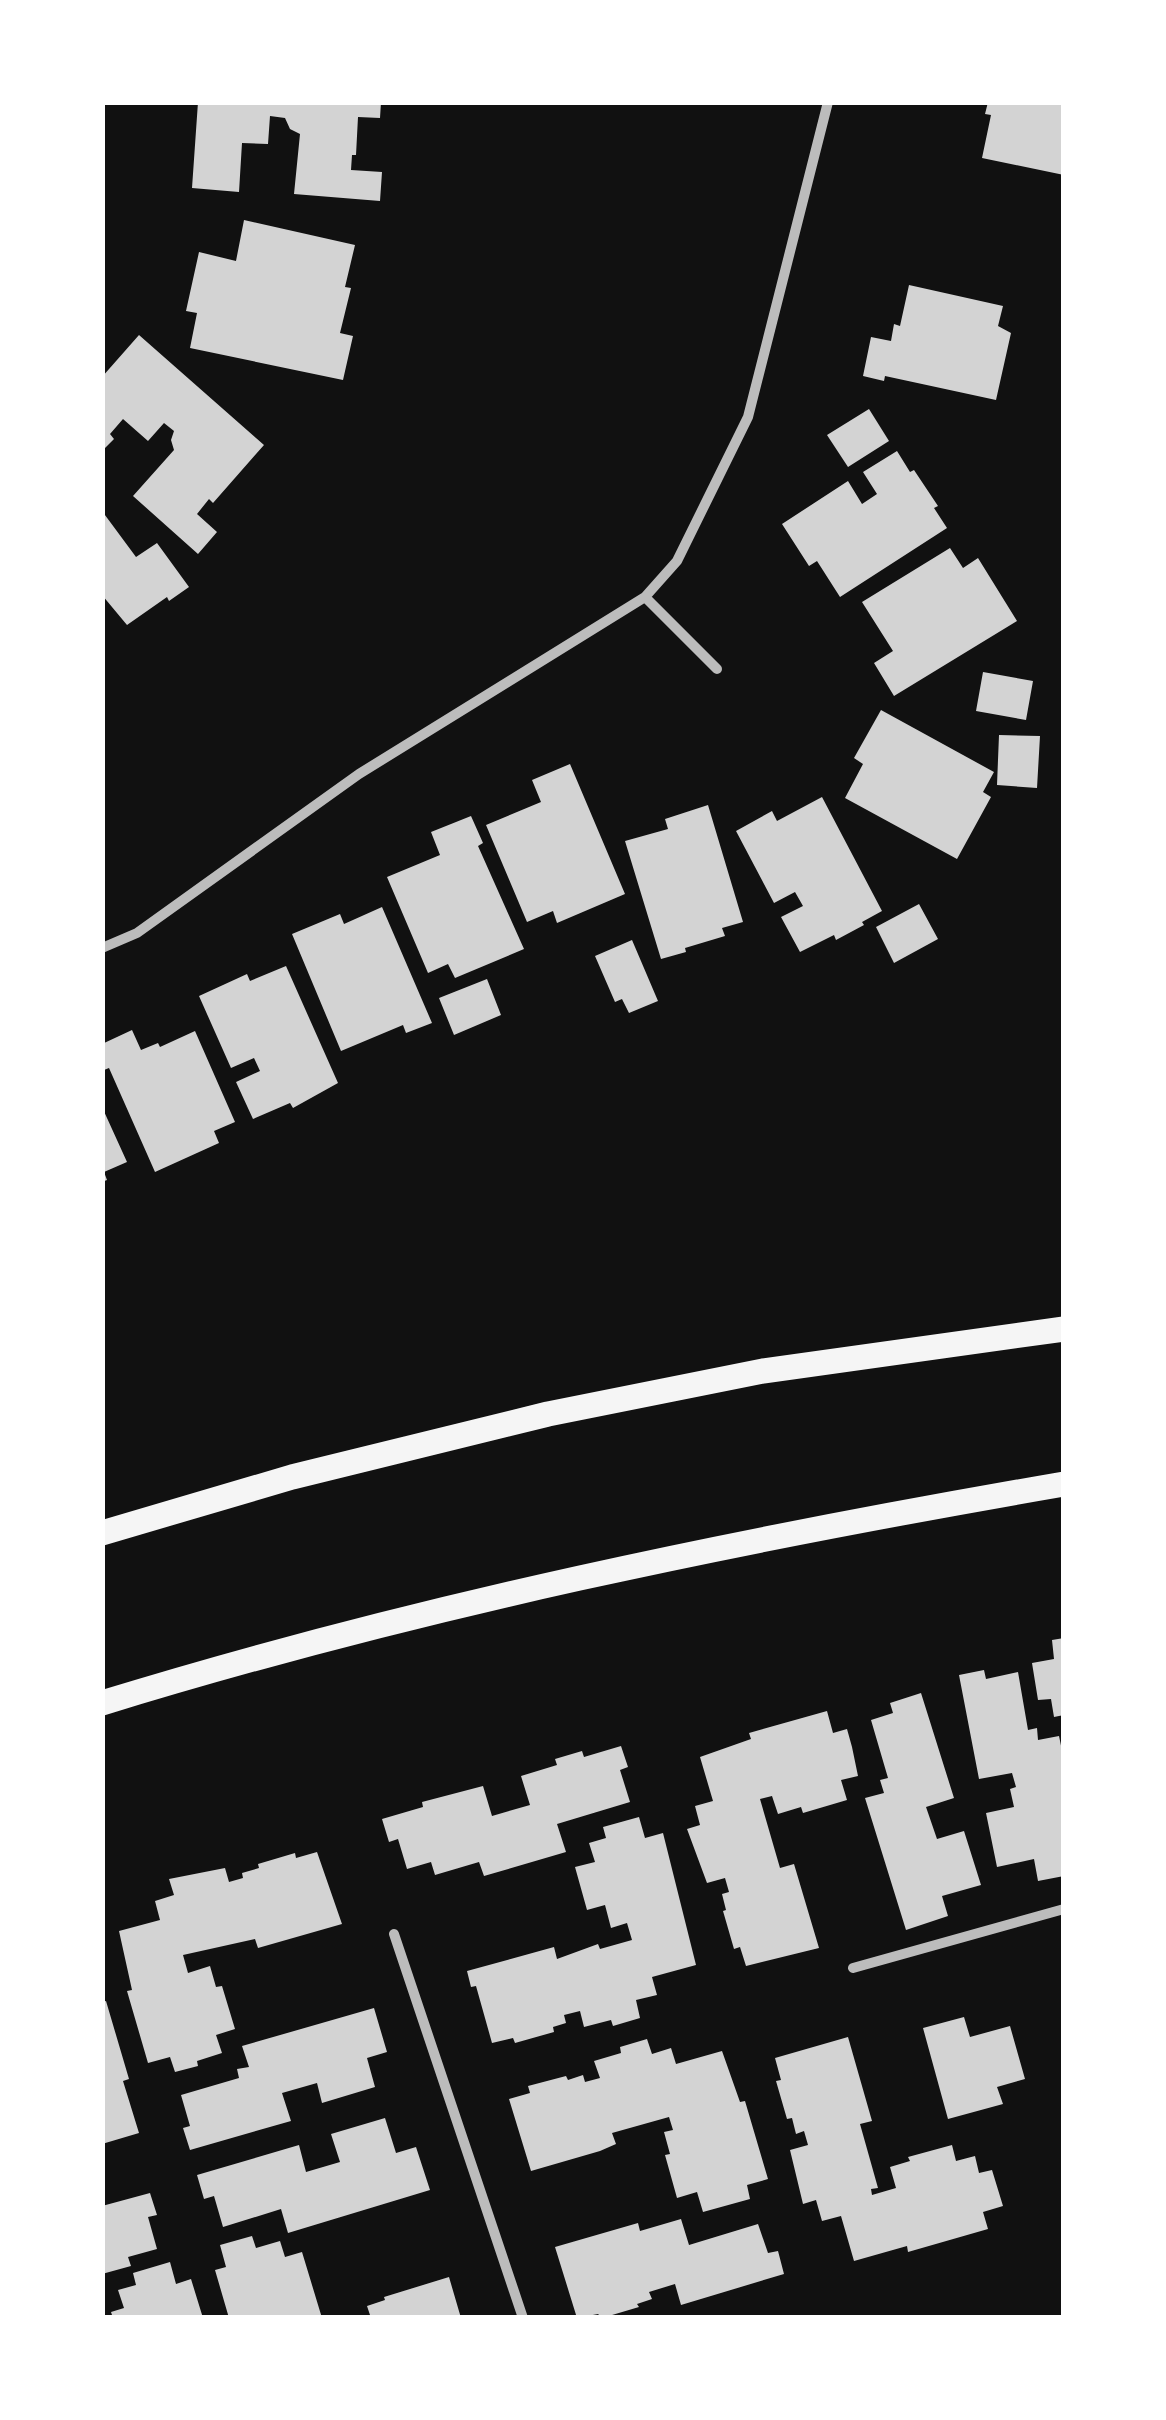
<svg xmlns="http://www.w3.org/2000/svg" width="1166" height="2420" font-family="Commissioner,sans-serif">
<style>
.building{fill:#d3d3d3}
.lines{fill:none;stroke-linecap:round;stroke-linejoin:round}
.minor{stroke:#bcbcbc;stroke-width:10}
.primary{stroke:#f5f5f5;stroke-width:25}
</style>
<rect width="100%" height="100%" fill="#111"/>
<!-- building -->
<path class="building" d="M 198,102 L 381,102 L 380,118 L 358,117 L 356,155 L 352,155 L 351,170 L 382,172 L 380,201 L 294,194 L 300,134 L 290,129 L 285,118 L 270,116 L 268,144 L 242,143 L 239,192 L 192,188 Z
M 988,102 L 1064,102 L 1064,175 L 982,158 L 991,115 L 985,114 Z
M 244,220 L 355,245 L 345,287 L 351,288 L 340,333 L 353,336 L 343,380 L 190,348 L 197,313 L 186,311 L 199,252 L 236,261 Z
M 909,285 L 1003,306 L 998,326 L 1011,333 L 996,400 L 885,376 L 884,381 L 863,376 L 871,337 L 891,341 L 894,324 L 900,326 Z
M 139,335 L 264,445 L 213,503 L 209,499 L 197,514 L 217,532 L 198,554 L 133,496 L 174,450 L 171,440 L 174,431 L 164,423 L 148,441 L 123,419 L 110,434 L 114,439 L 102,451 L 102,377 Z
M 869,409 L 889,441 L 848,467 L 827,435 Z
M 897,451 L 910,472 L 914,470 L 938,506 L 934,508 L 947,528 L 840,597 L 817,561 L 809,566 L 782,524 L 848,481 L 862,504 L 877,494 L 863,472 Z
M 102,511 L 136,557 L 157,543 L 189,587 L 169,601 L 167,597 L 127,625 L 102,595 Z
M 950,548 L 963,568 L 978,558 L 1017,621 L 894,696 L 874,663 L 893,651 L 862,602 Z
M 983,672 L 1033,681 L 1026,720 L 976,711 Z
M 881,710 L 994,772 L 983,792 L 991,797 L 957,859 L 845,798 L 863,764 L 854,758 Z
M 999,735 L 1040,736 L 1037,788 L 997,785 Z
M 570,764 L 625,894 L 557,923 L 553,911 L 527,922 L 486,825 L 541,802 L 532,780 Z
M 822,797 L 882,911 L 862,922 L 864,925 L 836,940 L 834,935 L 800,952 L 781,917 L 803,906 L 795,892 L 774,903 L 736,831 L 772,811 L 777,821 Z
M 708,805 L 743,922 L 722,928 L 725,936 L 685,948 L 686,952 L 661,959 L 625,841 L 668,829 L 665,819 Z
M 471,816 L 483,843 L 478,846 L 524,949 L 455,978 L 448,964 L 428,973 L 387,877 L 440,855 L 431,832 Z
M 919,904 L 938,939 L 894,963 L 876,927 Z
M 382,907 L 432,1023 L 406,1033 L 403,1025 L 341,1051 L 292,934 L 340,914 L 344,924 Z
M 632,940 L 658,1001 L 629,1013 L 622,999 L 615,1002 L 595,956 Z
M 286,966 L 338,1083 L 293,1108 L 290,1103 L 253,1119 L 236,1082 L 260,1071 L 254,1058 L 231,1068 L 199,996 L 247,974 L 250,981 Z
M 487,979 L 501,1015 L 454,1035 L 439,998 Z
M 132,1030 L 141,1050 L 158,1043 L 160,1047 L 195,1031 L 235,1122 L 214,1131 L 219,1143 L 155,1172 L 109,1068 L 104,1070 L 102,1066 L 102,1044 Z
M 102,1107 L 127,1162 L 104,1172 L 107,1180 L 102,1182 Z
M 1064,1638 L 1064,1715 L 1054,1717 L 1051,1699 L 1038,1700 L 1032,1663 L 1054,1659 L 1052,1640 Z
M 984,1670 L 986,1679 L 1018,1672 L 1028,1730 L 1037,1728 L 1038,1740 L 1059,1736 L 1064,1760 L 1064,1876 L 1038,1881 L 1034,1859 L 997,1867 L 986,1813 L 1014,1807 L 1010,1789 L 1016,1787 L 1012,1773 L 979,1779 L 959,1675 Z
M 921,1693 L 954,1798 L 926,1807 L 937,1839 L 964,1831 L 981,1885 L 942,1896 L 948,1916 L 906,1930 L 865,1798 L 884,1793 L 880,1780 L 888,1778 L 871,1720 L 893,1713 L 890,1703 Z
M 827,1711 L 833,1733 L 847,1729 L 852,1747 L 858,1776 L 841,1780 L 847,1800 L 803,1813 L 801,1807 L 778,1814 L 772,1796 L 760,1799 L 780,1868 L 794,1864 L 819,1948 L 746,1966 L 740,1947 L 734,1949 L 723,1911 L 726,1910 L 722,1894 L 729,1892 L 725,1878 L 707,1883 L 687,1829 L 700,1825 L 695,1806 L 713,1801 L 700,1757 L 751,1739 L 749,1733 Z
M 621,1746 L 628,1767 L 620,1770 L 630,1802 L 557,1824 L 566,1852 L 484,1876 L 479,1862 L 435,1875 L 431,1862 L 407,1869 L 398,1839 L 389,1842 L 382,1819 L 423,1807 L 422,1802 L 483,1786 L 492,1816 L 530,1805 L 521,1776 L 557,1765 L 555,1759 L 582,1751 L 584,1757 Z
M 639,1817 L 645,1838 L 663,1833 L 696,1965 L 652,1977 L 657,1995 L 636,2000 L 640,2018 L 613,2026 L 611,2020 L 584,2027 L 580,2011 L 564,2015 L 566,2023 L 553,2027 L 554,2032 L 515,2043 L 513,2038 L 492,2043 L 476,1986 L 471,1987 L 467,1971 L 554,1947 L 557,1959 L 598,1944 L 600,1949 L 632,1940 L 627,1923 L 611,1928 L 605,1905 L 587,1910 L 575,1867 L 595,1862 L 589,1843 L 606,1838 L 603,1827 Z
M 317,1852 L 342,1924 L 258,1948 L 255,1939 L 183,1955 L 188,1973 L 210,1966 L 216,1987 L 222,1986 L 235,2029 L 216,2035 L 222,2053 L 197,2061 L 198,2066 L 175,2072 L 170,2057 L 148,2063 L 127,1991 L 132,1990 L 119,1931 L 160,1920 L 155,1901 L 174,1895 L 169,1879 L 225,1868 L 229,1882 L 243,1878 L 242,1873 L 259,1868 L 258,1864 L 295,1853 L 296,1858 Z
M 106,2001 L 129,2079 L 123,2081 L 139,2133 L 102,2144 L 102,2002 Z
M 374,2008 L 387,2052 L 367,2058 L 375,2087 L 322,2103 L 317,2083 L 282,2093 L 291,2121 L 190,2150 L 183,2128 L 190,2126 L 181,2095 L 239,2078 L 237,2069 L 249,2067 L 242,2046 Z
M 964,2017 L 970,2037 L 1010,2026 L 1025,2079 L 997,2087 L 1003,2104 L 948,2119 L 923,2028 Z
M 848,2037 L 872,2121 L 860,2124 L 878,2188 L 871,2189 L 872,2195 L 896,2188 L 890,2167 L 910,2161 L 908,2157 L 952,2145 L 956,2161 L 975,2156 L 979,2173 L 992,2170 L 1003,2206 L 983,2212 L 988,2229 L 908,2252 L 907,2246 L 854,2261 L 841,2216 L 822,2221 L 816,2200 L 803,2204 L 790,2150 L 808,2145 L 804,2131 L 796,2134 L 792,2118 L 787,2119 L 776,2081 L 781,2080 L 775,2058 Z
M 647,2039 L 652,2054 L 671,2048 L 676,2064 L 722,2051 L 740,2102 L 745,2101 L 768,2179 L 747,2185 L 750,2199 L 703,2212 L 697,2192 L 677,2198 L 665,2155 L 670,2154 L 664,2132 L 673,2130 L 669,2117 L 612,2133 L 616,2144 L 600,2151 L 531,2171 L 509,2099 L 530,2093 L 528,2086 L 566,2076 L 568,2080 L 583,2075 L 585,2082 L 600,2078 L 594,2061 L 621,2053 L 620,2047 Z
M 385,2118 L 396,2153 L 416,2147 L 430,2190 L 288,2233 L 281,2209 L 223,2227 L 214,2196 L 204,2199 L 197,2175 L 299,2145 L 306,2172 L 340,2162 L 331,2134 Z
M 150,2193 L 157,2215 L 148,2217 L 157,2249 L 128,2257 L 131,2266 L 102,2274 L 102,2206 Z
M 681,2219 L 689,2245 L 758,2224 L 768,2253 L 778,2251 L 784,2274 L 681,2305 L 675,2284 L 649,2292 L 652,2299 L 637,2304 L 639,2307 L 602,2318 L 598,2314 L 577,2318 L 555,2247 L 638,2223 L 640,2231 Z
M 252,2236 L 256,2248 L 280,2241 L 285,2257 L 302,2252 L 322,2318 L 229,2318 L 215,2270 L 226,2267 L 220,2245 Z
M 170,2262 L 176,2284 L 191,2279 L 203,2318 L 113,2318 L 111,2312 L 124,2308 L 118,2290 L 136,2285 L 133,2273 Z
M 449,2277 L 461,2318 L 371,2318 L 367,2306 L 385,2300 L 384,2297 Z"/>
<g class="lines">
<!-- minor -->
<path class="minor" d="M 645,597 L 717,669
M 102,948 L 137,933 L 359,774 L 645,597 L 677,561 L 748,417 L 828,102
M 394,1934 L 523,2318
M 853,1968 L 1064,1909"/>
<!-- primary -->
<path class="primary" d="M 102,1533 L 292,1477 L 548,1414 L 763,1371 L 1064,1329
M 102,1703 C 417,1606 739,1540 1064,1484"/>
</g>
<!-- border -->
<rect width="1166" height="2420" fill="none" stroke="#ffffff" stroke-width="210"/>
</svg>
